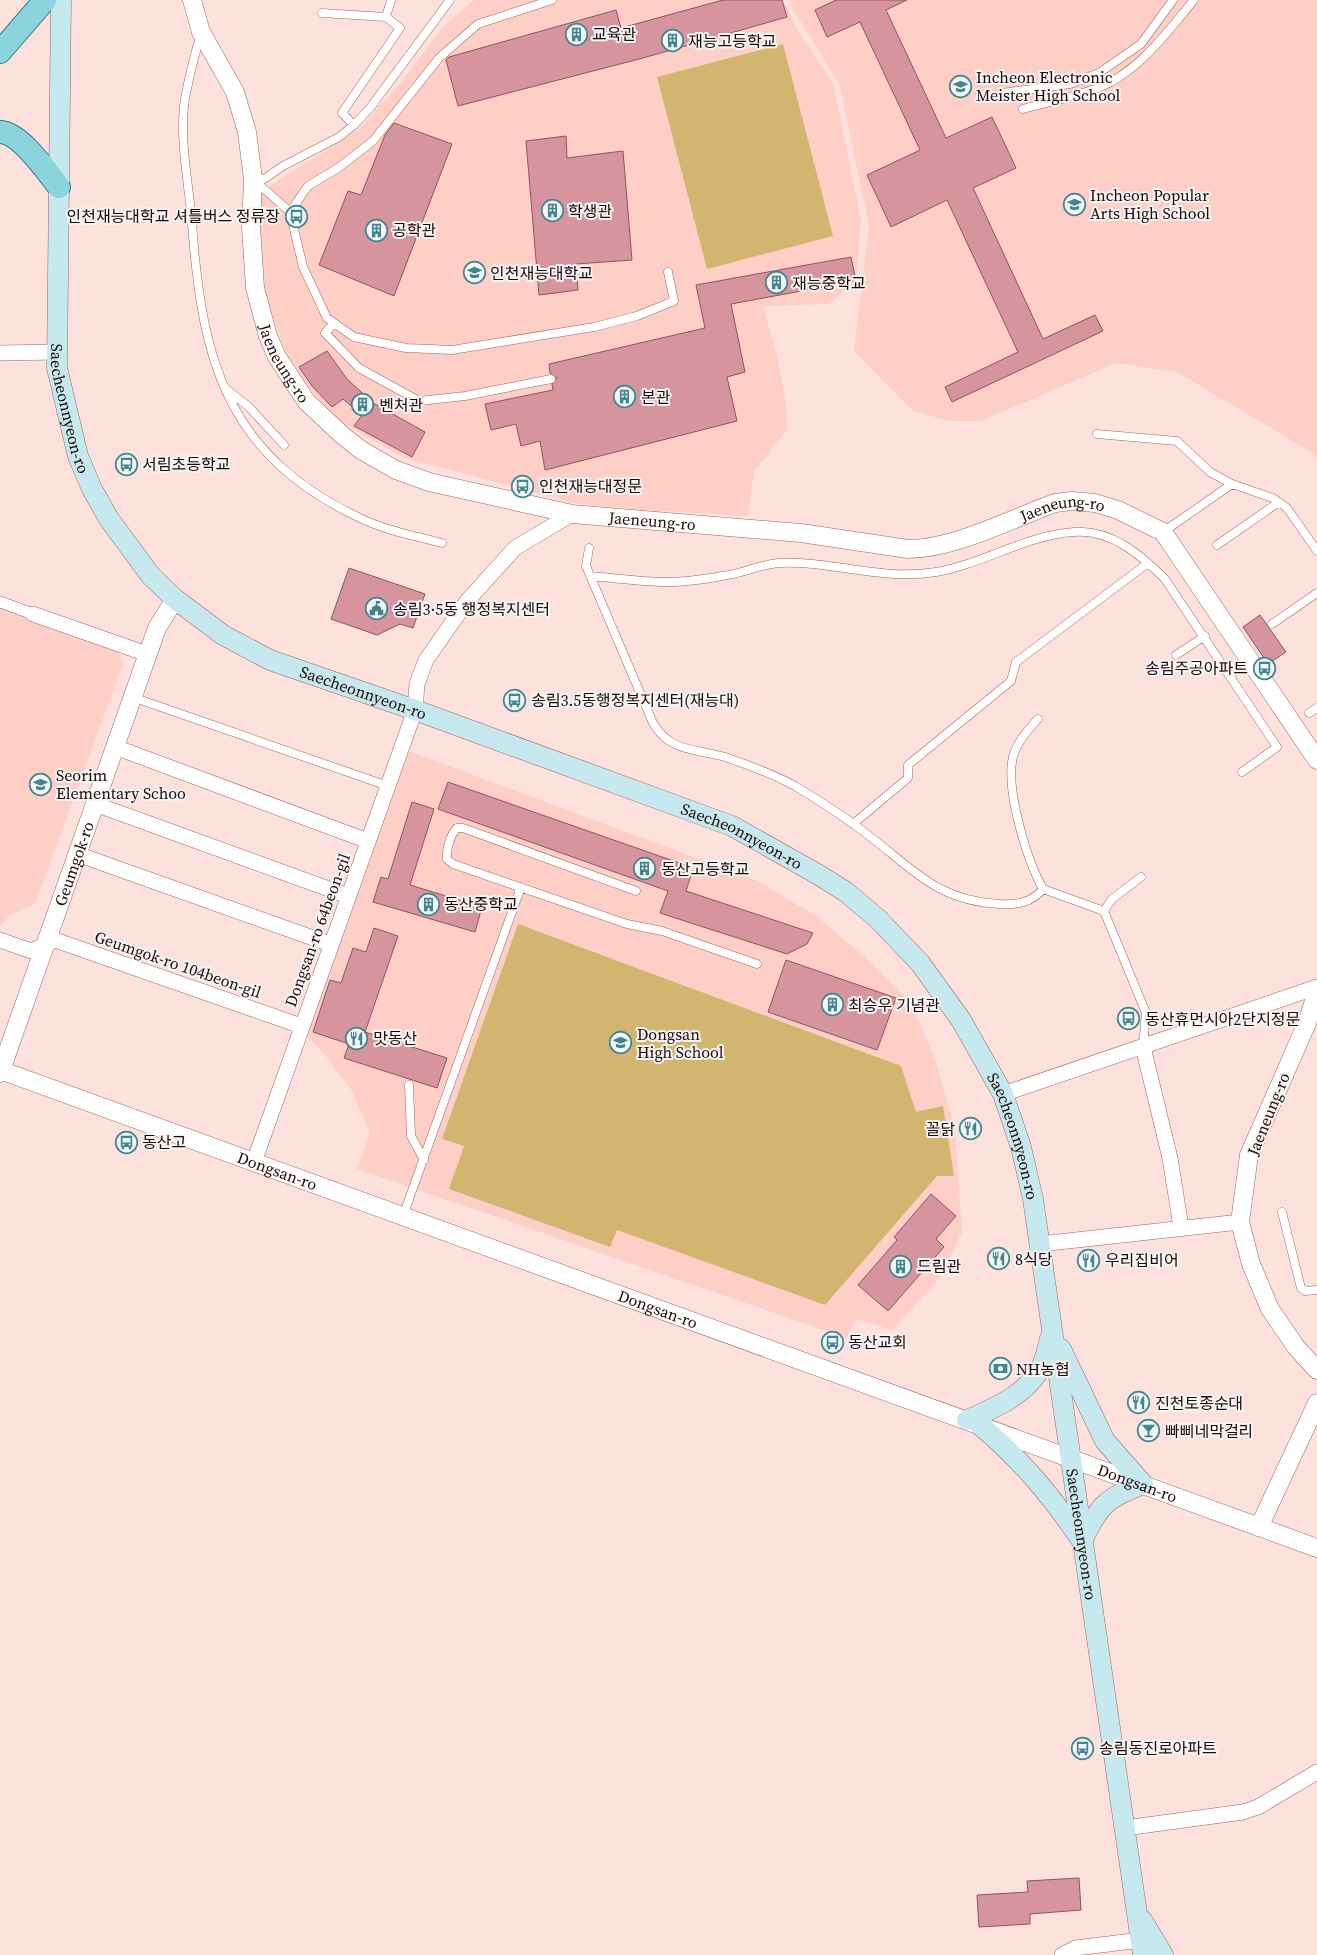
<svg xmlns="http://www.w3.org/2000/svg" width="1317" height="1955" font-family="'Source Serif 4','Noto Sans KR',serif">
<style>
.built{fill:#fecfc7}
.green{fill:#d2b66f}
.building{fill:#d6949e;stroke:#8f535e}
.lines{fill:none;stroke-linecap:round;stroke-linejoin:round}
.service-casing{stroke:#a1645b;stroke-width:9}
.pedestrian-casing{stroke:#a1645b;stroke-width:12}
.minor-casing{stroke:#a1645b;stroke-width:16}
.tertiary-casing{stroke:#a1645b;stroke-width:19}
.secondary-casing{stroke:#a1645b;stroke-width:21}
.primary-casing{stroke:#327983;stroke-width:24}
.service{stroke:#fff;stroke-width:8}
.pedestrian{stroke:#fff;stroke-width:11}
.minor{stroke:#fff;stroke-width:15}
.tertiary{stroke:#fff;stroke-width:18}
.secondary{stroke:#c5e9ee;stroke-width:20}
.primary{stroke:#8bd3dd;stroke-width:22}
.labels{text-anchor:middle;stroke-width:4;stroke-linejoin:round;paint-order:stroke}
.poi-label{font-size:16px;fill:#1f0906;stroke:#f5f5f5;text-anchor:start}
.street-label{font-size:16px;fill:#1f0906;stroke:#f5f5f5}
</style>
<rect width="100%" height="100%" fill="#fde1dc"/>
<!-- built -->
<path class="built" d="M 474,0 L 783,0 L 798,30 L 833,83 L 861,220 L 856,281 L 829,304 L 763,306 L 777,356 L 786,404 L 787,429 L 754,472 L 748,516 L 646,510 L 579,504 L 405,458 L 341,422 L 305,383 L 287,355 L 264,293 L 260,252 L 260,192 L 358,130 L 401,82 L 444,26 Z
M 791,0 L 1317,0 L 1317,459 L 1313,453 L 1177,372 L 1116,363 L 981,421 L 948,421 L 913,411 L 854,351 L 869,225 L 839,83 L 792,8 Z
M 0,610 L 117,649 L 123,664 L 35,904 L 10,915 L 0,926 Z
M 406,750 L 758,881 L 816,916 L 866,958 L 912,1004 L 935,1059 L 955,1129 L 962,1232 L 939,1279 L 892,1330 L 856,1319 L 847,1338 L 357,1169 L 370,1133 L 352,1091 L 322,1051 L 307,1036 Z"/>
<!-- green -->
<path class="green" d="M 783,44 L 833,236 L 707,269 L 657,77 Z
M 518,924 L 901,1066 L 916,1112 L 943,1106 L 954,1176 L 937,1176 L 825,1305 L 617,1230 L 610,1247 L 449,1189 L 464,1146 L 442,1139 Z"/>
<!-- building -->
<path class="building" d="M 723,0 L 782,0 L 787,17 L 643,58 L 458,106 L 446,60 L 449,57 L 616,10 L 621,28 Z
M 836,0 L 907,0 L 886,10 L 946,138 L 992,117 L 1016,168 L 973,188 L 1043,339 L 1095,315 L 1103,331 L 952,402 L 945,387 L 1018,352 L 947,200 L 891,227 L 867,175 L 920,150 L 860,22 L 827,37 L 815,10 Z
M 394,123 L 452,144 L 394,296 L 319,265 L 348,191 L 361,195 L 385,135 Z
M 566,136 L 567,158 L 623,151 L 632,260 L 576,264 L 578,290 L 539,295 L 526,141 Z
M 851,257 L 856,281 L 731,304 L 745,372 L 727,377 L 737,421 L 545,470 L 540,441 L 521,446 L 516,424 L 491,430 L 485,404 L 553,390 L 552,384 L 557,378 L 550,373 L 549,364 L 705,328 L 696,285 Z
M 327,351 L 347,379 L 373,403 L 425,432 L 412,457 L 354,426 L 362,415 L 343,399 L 332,407 L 312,386 L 299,367 Z
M 349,568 L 425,594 L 413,628 L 400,624 L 377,635 L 331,619 Z
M 1260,615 L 1286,652 L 1268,664 L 1243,627 Z
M 448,782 L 685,865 L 683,872 L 691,875 L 686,891 L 813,933 L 807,944 L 787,954 L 660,913 L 668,891 L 438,809 Z
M 412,802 L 434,809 L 410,885 L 482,907 L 475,932 L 373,902 L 381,877 L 388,879 Z
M 374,928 L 398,936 L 365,1032 L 447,1058 L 437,1088 L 344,1058 L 349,1044 L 313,1032 L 330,980 L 341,983 L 353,948 L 366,952 Z
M 786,960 L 896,998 L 877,1050 L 768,1012 Z
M 931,1194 L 956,1216 L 936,1239 L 944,1247 L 888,1311 L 858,1285 L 897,1240 L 894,1237 Z
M 1079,1878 L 1081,1910 L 1030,1914 L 1030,1924 L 979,1927 L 977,1895 L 1028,1892 L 1027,1881 Z"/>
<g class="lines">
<defs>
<path id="service" d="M 322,13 L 386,17 L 400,28 L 342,113 L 354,125
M 386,17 L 391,0
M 200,36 C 194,59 187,82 184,106 C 180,144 189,185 192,223 C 202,362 227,456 362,519 C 387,531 416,536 442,543
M 1002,93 L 1070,84 L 1099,73 L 1141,44 L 1173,0
M 1023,109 C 1048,102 1074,97 1098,88 C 1139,72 1167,32 1194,0
M 253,179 L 264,179 L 283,166 L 339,137 L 354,125 L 370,108 L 450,0
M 254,180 L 290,212 L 303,267 L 327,318 L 354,337 L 406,348 L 452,350 L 594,327 L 637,316 L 674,301 L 668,272
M 290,212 L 308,186 L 338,168 L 373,141 L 439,58 L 478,24 L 552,0
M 334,323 L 325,333 L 359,368 L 419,401 L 465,396 L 551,379
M 226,389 L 249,407 L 284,445
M 1097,434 L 1177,441 L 1210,472 L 1232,484 L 1273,498 L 1287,508 L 1317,551
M 1163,532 L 1232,484
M 1217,545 L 1279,502
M 589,548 L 586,566 L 653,723 C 671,754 698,748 728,758 C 751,766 775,775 795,786 C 820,801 845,817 868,835 C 914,870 938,901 999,904 C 1017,905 1031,903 1043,889
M 590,576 C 616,578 643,582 669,582 C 687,582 705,579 722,576 C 741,574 759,565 778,563 C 831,560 881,581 936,572 C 983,564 1026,535 1074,532 C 1111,529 1141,555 1165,579 L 1277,747 L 1242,772
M 1272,624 L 1317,593
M 1176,655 L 1205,636
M 132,697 L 388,786
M 1309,713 L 1317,708
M 1038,719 C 1028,730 1017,742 1013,757 C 1005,789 1027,860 1043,889 L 1104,911 L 1146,1013 L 1143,1047
M 853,824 L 908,778 L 908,765 L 1011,681 L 1016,662 L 1148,563
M 636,891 L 463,828 L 457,828 C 450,835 446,850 447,859 L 453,864 L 627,924 L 662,931 L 757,964
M 1104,911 L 1112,899 L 1141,877
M 409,1085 L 411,1136 L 424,1160
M 1282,1212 L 1301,1288 L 1305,1291 L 1317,1290
M 403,1216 L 521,887"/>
<path id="pedestrian" d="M 0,602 L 33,614"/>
<path id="minor" d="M 0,353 L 56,352
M 33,614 L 147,654
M 115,747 L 368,841
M 95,804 L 348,896
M 77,854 L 330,944
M 0,940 L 31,951 L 55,940 L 301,1026
M 1143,1047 L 1170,1158 L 1181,1227
M 1003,1094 L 1317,987
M 254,1162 L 415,710 L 417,684 L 426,660 L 468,600 L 515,548 L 572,514
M 1040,1244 L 1240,1222
M 1125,1828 L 1243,1812 L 1258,1807 L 1317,1772
M 1062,1955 L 1076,1948 L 1141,1940"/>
<g id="tertiary">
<path id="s1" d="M 192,0 L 201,32 L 235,92 L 247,132 L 253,179 L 251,227 L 255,288 L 268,336 L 277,357 L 306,401 L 342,435 L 361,450 L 396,470 L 429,482 L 572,514 L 801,533 L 908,549 C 954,549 1011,519 1055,503 L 1072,501 L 1095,503 L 1118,510 L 1163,532 L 1317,760"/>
<path d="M 1317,992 L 1307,1023 L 1249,1155 L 1240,1222 L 1251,1264 L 1270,1309 L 1296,1347 L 1317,1370"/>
<path id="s2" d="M 0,1070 L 1317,1548"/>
<path id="s3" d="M 0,1073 L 157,628 L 175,599"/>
<path d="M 1259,1527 L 1317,1403"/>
</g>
<g id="secondary">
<path id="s4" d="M 61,0 L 57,368 L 78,456 L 92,489 L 109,519 L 151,576 L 175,599 L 223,635 L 270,660 L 415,710 L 732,826 L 819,875 L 846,892 L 878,919 L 920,963 L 961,1020 L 1003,1094 L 1021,1147 L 1033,1199 L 1143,1955"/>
<path d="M 967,1420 C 995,1408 1028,1394 1042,1365 C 1046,1357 1048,1347 1050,1338"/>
<path d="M 980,1425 C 1023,1462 1050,1494 1082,1541 C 1101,1504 1103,1500 1143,1484 L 1105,1441 L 1061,1349"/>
<path d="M 1142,1920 L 1163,1955"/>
</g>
<path id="primary" d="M 0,52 L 45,0
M 0,132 C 20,132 47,172 59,187"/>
</defs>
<!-- service casing -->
<use href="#service" class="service-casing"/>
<!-- pedestrian casing -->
<use href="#pedestrian" class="pedestrian-casing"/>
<!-- minor casing -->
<use href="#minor" class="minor-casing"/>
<!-- tertiary casing -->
<use href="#tertiary" class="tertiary-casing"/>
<!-- secondary casing -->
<use href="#secondary" class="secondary-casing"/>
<!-- primary casing -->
<use href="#primary" class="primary-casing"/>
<!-- service -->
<use href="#service" class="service"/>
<!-- pedestrian -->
<use href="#pedestrian" class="pedestrian"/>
<!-- minor -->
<use href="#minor" class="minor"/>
<!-- tertiary -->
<use href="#tertiary" class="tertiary"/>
<!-- secondary -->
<use href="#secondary" class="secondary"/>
<!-- primary -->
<use href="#primary" class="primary"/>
</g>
<!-- icons -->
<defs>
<symbol id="building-ring" viewBox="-11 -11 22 22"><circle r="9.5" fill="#f5f5f5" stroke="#408691" stroke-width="1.5"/><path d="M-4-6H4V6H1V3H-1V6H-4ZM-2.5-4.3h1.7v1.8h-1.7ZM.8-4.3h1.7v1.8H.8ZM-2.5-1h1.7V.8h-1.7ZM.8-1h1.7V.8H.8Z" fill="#408691"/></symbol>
<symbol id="school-ring" viewBox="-11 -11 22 22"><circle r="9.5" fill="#f5f5f5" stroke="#408691" stroke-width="1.5"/><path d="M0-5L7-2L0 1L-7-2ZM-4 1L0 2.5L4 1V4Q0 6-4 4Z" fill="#408691"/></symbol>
<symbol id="bus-ring" viewBox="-11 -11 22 22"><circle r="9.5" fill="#f5f5f5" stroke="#408691" stroke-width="1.5"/><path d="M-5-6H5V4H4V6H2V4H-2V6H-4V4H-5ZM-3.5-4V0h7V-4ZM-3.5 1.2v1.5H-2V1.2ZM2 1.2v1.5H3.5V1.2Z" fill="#408691"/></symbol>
<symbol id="university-ring" viewBox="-11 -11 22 22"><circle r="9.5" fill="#f5f5f5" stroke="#408691" stroke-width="1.5"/><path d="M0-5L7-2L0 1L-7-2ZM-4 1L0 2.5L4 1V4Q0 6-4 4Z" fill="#408691"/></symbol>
<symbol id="civic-ring" viewBox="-11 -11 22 22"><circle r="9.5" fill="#f5f5f5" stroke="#408691" stroke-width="1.5"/><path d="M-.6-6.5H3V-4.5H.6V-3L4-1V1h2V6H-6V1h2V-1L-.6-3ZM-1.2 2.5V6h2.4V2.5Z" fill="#408691"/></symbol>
<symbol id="restaurant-ring" viewBox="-11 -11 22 22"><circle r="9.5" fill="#f5f5f5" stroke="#408691" stroke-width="1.5"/><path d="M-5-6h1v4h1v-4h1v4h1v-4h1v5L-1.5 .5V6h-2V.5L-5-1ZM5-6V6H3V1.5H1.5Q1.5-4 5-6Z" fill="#408691"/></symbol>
<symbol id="bank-ring" viewBox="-11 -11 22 22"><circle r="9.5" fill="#f5f5f5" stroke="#408691" stroke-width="1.5"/><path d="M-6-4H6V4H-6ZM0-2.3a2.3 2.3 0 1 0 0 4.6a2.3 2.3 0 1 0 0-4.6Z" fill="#408691"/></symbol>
<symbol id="bar-ring" viewBox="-11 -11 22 22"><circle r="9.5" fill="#f5f5f5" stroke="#408691" stroke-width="1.5"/><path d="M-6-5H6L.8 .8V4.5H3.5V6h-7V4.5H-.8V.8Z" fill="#408691"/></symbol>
</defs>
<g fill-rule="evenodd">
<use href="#building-ring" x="564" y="22" width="25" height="25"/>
<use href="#building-ring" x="660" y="28" width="25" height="25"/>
<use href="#school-ring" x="948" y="74" width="25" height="25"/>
<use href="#school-ring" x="1062" y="192" width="25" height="25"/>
<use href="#building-ring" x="540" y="198" width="25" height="25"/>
<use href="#bus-ring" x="284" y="204" width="25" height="25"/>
<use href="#building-ring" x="364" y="218" width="25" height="25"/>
<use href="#university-ring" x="462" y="260" width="25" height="25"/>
<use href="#building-ring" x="764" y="270" width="25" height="25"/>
<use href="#building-ring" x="612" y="384" width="25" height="25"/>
<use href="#building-ring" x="350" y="392" width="25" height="25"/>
<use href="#bus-ring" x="114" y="452" width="25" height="25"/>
<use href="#bus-ring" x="510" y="474" width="25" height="25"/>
<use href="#civic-ring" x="364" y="596" width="25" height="25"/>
<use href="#bus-ring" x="1252" y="656" width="25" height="25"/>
<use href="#bus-ring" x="502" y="688" width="25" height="25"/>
<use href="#school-ring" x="28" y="772" width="25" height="25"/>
<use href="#building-ring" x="632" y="856" width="25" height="25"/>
<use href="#building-ring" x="416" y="892" width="25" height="25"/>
<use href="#building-ring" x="820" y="992" width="25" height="25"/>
<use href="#bus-ring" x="1116" y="1006" width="25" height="25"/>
<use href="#restaurant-ring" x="344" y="1026" width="25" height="25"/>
<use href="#school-ring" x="608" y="1030" width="25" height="25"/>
<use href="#restaurant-ring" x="958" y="1116" width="25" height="25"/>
<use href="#bus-ring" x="114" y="1130" width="25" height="25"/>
<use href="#restaurant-ring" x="986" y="1246" width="25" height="25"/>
<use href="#restaurant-ring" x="1076" y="1248" width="25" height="25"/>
<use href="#building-ring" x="888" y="1254" width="25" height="25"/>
<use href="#bus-ring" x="820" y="1330" width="25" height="25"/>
<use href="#bank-ring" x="988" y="1356" width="25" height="25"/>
<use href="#restaurant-ring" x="1126" y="1390" width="25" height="25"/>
<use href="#bar-ring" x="1136" y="1418" width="25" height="25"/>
<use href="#bus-ring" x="1070" y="1736" width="25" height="25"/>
</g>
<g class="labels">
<!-- poi labels -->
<g class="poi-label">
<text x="592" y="40">교육관</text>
<text x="688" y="47">재능고등학교</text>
<text x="976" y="83">Incheon Electronic<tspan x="976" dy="18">Meister High School</tspan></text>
<text x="1090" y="201">Incheon Popular<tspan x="1090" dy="18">Arts High School</tspan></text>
<text x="568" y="217">학생관</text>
<text x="280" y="222" text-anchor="end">인천재능대학교 셔틀버스 정류장</text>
<text x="392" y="236">공학관</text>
<text x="490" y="279">인천재능대학교</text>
<text x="792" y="289">재능중학교</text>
<text x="641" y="403">본관</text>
<text x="379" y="411">벤처관</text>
<text x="142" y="470">서림초등학교</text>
<text x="539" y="492">인천재능대정문</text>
<text x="393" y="615">송림3·5동 행정복지센터</text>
<text x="1248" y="674" text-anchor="end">송림주공아파트</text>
<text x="531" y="706">송림3.5동행정복지센터(재능대)</text>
<text x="56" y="781">Seorim<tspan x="56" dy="18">Elementary Schoo</tspan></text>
<text x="661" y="875">동산고등학교</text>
<text x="444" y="910">동산중학교</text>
<text x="848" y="1011">최승우 기념관</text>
<text x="1145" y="1025">동산휴먼시아2단지정문</text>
<text x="637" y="1040">Dongsan<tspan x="637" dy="18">High School</tspan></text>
<text x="373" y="1044">맛동산</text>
<text x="955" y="1135" text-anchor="end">꼴닭</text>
<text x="142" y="1148">동산고</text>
<text x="1015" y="1265">8식당</text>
<text x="1105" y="1266">우리집비어</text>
<text x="917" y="1272">드림관</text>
<text x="848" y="1348">동산교회</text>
<text x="1016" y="1375">NH농협</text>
<text x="1155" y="1409">진천토종순대</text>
<text x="1165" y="1437">빠삐네막걸리</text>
<text x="1099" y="1754">송림동진로아파트</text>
</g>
<!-- street labels -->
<g class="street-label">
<text dy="6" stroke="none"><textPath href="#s1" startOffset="382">Jaeneung-ro</textPath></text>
<text dy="6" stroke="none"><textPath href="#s4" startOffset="410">Saecheonnyeon-ro</textPath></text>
<text dy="6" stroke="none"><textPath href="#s1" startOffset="1221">Jaeneung-ro</textPath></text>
<text dy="6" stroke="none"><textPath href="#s1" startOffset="802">Jaeneung-ro</textPath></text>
<text dy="6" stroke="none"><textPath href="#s4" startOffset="845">Saecheonnyeon-ro</textPath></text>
<text dy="6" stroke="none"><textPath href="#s4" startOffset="1250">Saecheonnyeon-ro</textPath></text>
<text dy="6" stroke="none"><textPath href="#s3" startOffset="222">Geumgok-ro</textPath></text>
<text transform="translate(317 930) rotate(-70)" y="6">Dongsan-ro 64beon-gil</text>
<text transform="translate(178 964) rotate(19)" y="6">Geumgok-ro 104beon-gil</text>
<text transform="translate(1268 1114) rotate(-68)" y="6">Jaeneung-ro</text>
<text dy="6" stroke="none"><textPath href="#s4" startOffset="1670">Saecheonnyeon-ro</textPath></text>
<text dy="6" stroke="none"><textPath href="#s2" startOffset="295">Dongsan-ro</textPath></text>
<text dy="6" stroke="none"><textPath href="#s2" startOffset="700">Dongsan-ro</textPath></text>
<text dy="6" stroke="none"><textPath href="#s2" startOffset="1210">Dongsan-ro</textPath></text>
<text dy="6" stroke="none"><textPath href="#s4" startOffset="2075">Saecheonnyeon-ro</textPath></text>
</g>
</g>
</svg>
